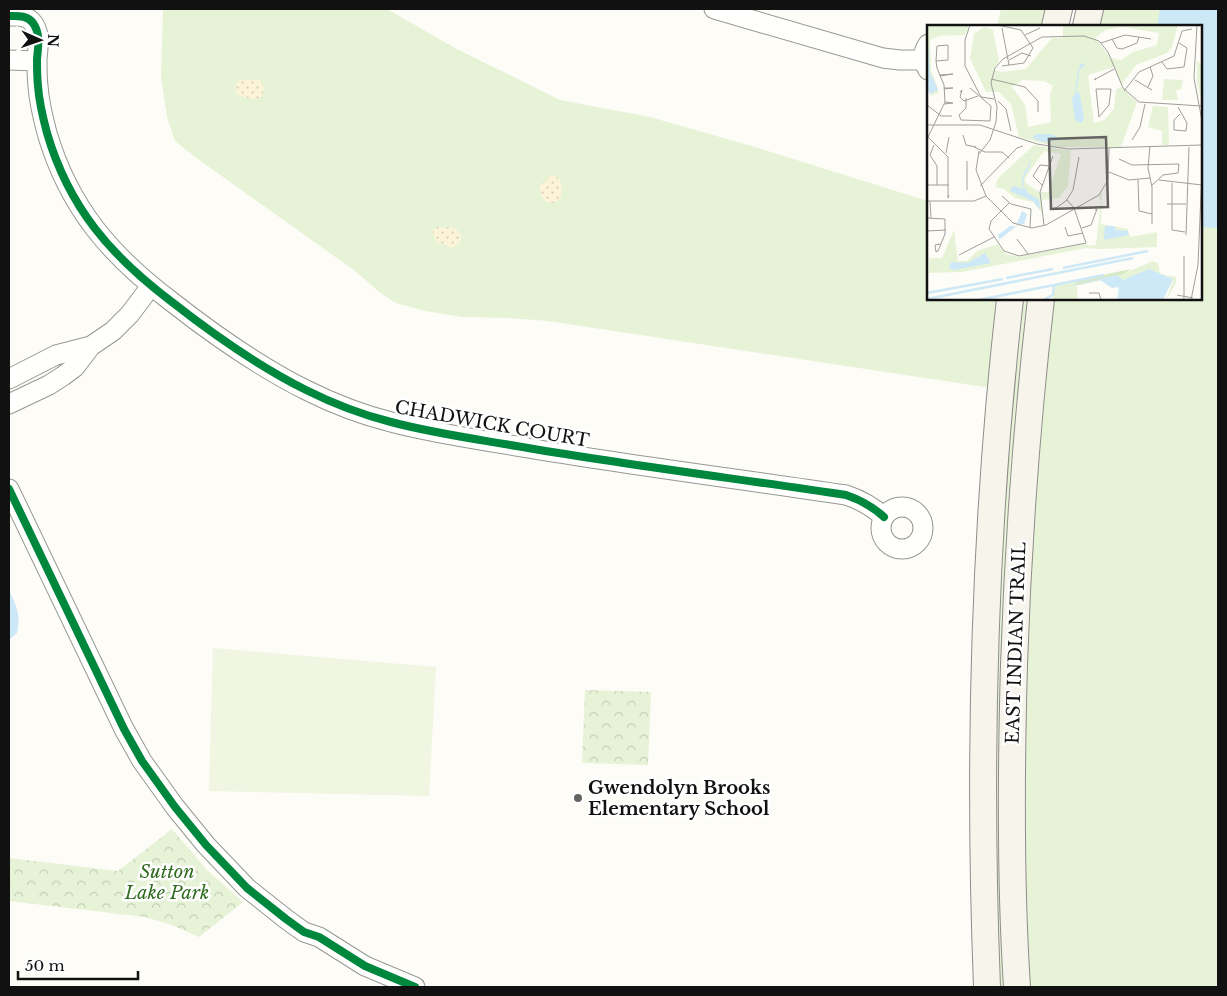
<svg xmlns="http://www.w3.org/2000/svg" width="1227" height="996" font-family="'Libre Baskerville',serif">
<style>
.grass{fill:#e7f3d7}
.sand{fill:url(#sand-dots)}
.park{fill:url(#park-crowns)}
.pitch{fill:#f0f6e1}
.water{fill:#cde8f7}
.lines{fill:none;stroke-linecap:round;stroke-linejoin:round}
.street-casing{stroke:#979795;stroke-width:21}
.secondary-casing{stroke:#8e8d8b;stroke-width:28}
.street{stroke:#fffffe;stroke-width:19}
.secondary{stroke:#f6f4eb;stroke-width:26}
.cycleway-casing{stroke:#fff;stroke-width:11}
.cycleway{stroke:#00873e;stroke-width:8}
.poi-dot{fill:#646362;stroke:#fff;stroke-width:2}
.labels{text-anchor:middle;stroke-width:5;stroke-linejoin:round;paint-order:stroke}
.street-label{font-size:18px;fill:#111;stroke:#fff}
.poi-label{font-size:18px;font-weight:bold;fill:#111;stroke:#fff;text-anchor:start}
.park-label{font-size:18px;font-style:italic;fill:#2f6b1f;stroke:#fff}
.inset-river{fill:none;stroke:#cde8f7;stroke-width:2.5}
.inset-road{fill:none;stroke:#9f9e9b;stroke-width:1}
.view{fill:#646362;fill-opacity:0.15;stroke:#646362;stroke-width:2.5}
.inset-edge{fill:none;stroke:#111;stroke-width:2.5}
</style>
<defs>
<pattern id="sand-dots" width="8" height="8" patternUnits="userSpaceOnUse" patternTransform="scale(1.25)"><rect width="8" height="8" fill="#fcf4d9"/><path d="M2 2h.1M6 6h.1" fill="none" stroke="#d7d0b9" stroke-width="1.8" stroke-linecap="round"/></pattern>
<pattern id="park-crowns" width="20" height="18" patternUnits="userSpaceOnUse" patternTransform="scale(1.25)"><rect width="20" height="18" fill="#e7f3d7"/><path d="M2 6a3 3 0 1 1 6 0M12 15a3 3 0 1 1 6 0" fill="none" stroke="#c5cfb8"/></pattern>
</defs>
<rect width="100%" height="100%" fill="#fdfcf7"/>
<!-- grass -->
<path class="grass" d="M 163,9 L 387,9 L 455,48 L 560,100 L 650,117 L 755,147 L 928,201 L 928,299 L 1001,299 L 991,388 L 548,321 L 508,318 L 462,317 L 425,311 L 396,303 L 379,292 L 355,271 L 195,157 L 175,141 L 167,117 L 161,77 Z
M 1001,9 L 1050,9 L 1046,26 L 997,26 Z
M 1101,9 L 1218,9 L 1218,987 L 1027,987 L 1023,855 L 1025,712 L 1029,579 L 1051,299 L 1201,299 L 1201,26 L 1097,26 Z
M 1020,299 L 1031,299 L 1007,987 L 996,987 L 994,944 L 998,563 Z"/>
<!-- sand -->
<path class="sand" d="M 255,79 L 259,79 L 263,84 C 267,107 248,98 236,94 C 234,90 236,83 240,80 L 251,80 Z
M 550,175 L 553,175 L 559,178 C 572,211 536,209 540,185 L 542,183 L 546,182 Z
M 438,226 C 446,230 444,227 450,227 C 456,228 462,233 461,239 C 460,244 456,246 452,248 L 443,244 L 437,243 C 435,236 428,233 438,226 Z"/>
<!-- park -->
<path class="park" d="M 585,690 L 651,692 L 648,765 L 582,763 Z
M 172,829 L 207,870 L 243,902 L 199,937 L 172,925 L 145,917 L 9,901 L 9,858 L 118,871 Z"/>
<!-- pitch -->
<path class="pitch" d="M 213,648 L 436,667 L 429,796 L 209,791 Z"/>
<!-- water -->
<path class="water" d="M 1160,9 L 1218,9 L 1218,228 L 1201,227 L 1201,26 L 1157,26 Z
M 9,590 C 17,607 21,615 17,633 L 9,640 Z"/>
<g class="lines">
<defs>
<path id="street" d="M 714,9 L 883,58 L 900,60 L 924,60
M 9,16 C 18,16 27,15 33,23 C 41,34 38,47 37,59 C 37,68 37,77 38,86 C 39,101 43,118 47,133 C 69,208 111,256 172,302 C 214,335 258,366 306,390 C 332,403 363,415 391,422 C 436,434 483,440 528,448 C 634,466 740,479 846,495 C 861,500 872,506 884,517
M 928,44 C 922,53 923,62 928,70
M 9,60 L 37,61
M 9,379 L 56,355 L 91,346
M 9,404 L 49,385 L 63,376 L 75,367 L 91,346 L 113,331 L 130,314 L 151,286
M 9,489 L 124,729 L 142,761 L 175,807 L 206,845 L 247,888 L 286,919 L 304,932 L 319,937 L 365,966 L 415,987
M881 528a21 21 0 1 1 42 0a21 21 0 1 1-42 0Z"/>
<path id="secondary" d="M 1055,26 L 1059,9
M 1086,26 L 1090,9
M 987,987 C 978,757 984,527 1010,299
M 1017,987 C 1010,880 1011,772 1014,665 C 1018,543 1027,421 1041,299"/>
</defs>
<!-- street casing -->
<use href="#street" class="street-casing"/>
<!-- secondary casing -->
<use href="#secondary" class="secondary-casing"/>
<!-- street -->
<use href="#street" class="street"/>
<!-- secondary -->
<use href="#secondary" class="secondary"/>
<defs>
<path id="cycleway" d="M 9,16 C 18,16 27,15 33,23 C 41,34 38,47 37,59 C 37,68 37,77 38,86 C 39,101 43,118 47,133 C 69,208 111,256 172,302 C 214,335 258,366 306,390 C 332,403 363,415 391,422 C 436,434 483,440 528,448 C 634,466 740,479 846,495 C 861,500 872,506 884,517
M 9,489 L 124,729 L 142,761 L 175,807 L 206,845 L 247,888 L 286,919 L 304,932 L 319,937 L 365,966 L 415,987"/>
</defs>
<!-- cycleway casing -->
<use href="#cycleway" class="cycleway-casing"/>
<!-- cycleway -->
<use href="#cycleway" class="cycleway"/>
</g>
<!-- markers -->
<circle class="poi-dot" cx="578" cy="798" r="5"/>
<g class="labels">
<!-- street labels -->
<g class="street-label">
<text transform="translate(492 424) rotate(10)" y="6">CHADWICK COURT</text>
<text transform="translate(1016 643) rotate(-88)" y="6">EAST INDIAN TRAIL</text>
</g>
<!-- poi labels -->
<g class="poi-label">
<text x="588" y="794">Gwendolyn Brooks<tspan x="588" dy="21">Elementary School</tspan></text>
</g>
<!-- park labels -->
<g class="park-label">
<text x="167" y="878">Sutton<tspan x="167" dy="21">Lake Park</tspan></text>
</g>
</g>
<!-- overview -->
<g transform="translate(927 25)">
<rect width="275" height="275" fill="#fdfcf7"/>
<path d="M 251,0 L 245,22 L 240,28 L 209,40 L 195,59 L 187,42 L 161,50 L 167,98 L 177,95 L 187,84 L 189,65 L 194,62 L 210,77 L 194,122 L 131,122 L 92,112 L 84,79 L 72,67 L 59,67 L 43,33 L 47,9 L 57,2 L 66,5 L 72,36 L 66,45 L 75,47 L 99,44 L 125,13 L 136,13 L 136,1 ZM 197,2 L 232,8 L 230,20 L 206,27 L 194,35 L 184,33 L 168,13 L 178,5 ZM 95,55 L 117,56 L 126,61 L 123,70 L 124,97 L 101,102 L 98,80 L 85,62 ZM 270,36 L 275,39 L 275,78 L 270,57 ZM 107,120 L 144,126 L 141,161 L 132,173 L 114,175 L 116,189 L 106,177 L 88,173 L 77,164 L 68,162 L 71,153 ZM 117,126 L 134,129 L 121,167 L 112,167 L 99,158 L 98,153 ZM 174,199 L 201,204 L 203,212 L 230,207 L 230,222 L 173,224 Z" fill="#e7f3d7" fill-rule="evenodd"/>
<path d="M 204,244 L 196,250 L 148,261 L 126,271 L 127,260 Z" fill="#d8eac5"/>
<path d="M 226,236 L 231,238 L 233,249 L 249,252 L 249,258 L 239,275 L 246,256 L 241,251 L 234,251 L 222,245 L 196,255 L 189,252 Z" fill="#e7f3d7"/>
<path d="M 0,0 L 42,0 L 38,10 L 12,11 L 3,15 L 4,46 L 11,63 L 11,68 L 4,71 L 0,64 ZM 237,54 L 256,55 L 254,64 L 249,65 L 251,75 L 235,75 ZM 226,81 L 241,82 L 242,120 L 235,120 L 235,106 L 221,102 ZM 175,168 L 173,224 L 159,223 L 35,247 L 2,248 L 2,233 L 15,233 L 27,205 L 31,236 L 40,236 L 50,226 L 71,219 L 79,229 L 92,232 L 160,218 L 161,221 L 169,220 L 174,175 L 171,172 ZM 149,255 L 151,275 L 126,275 L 127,260 Z" fill="#e7f3d7"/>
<path d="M 1,18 L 3,47 L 11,65 L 3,69 L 0,61 ZM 154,38 L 158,40 L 152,45 L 151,59 L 149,65 L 153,70 L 157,94 L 154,98 L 148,95 L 145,74 L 148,69 L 151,45 ZM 109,109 L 125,109 L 135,115 L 116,117 L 105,113 ZM 109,122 L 102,132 L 104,138 L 102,143 L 100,147 L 96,152 L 97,155 L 96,160 L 101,168 L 112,175 L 113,185 L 106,176 L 83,166 L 86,161 L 97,164 L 95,160 L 95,152 L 103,138 L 102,131 ZM 95,186 L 100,189 L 97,199 L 92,199 L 72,215 L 71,210 L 83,201 L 89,201 ZM 178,201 L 187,201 L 189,205 L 201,206 L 201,210 L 177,215 ZM 58,228 L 64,238 L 26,245 L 22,243 L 24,237 L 41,238 ZM 222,244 L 246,254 L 236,275 L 190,275 L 192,262 L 185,263 L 173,255 L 134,262 L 190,250 L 196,255 Z" fill="#cde8f7"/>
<path class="inset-river" d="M 136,243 L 221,226M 79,253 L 126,244M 127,260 L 177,250M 0,268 L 76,254M 0,274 L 206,233M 51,275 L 127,260 L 126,270 L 116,275"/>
<path class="inset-road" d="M 43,0 L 38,15 L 38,41 L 54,72 L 67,74M 70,0 L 94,5 L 106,23 L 97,38 L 75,41M 270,0 L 267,53 L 275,96M 75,3 L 82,40M 98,10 L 113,3M 185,14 L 190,23 L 195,24 L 210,18 L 212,12M 174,18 L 198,10 L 224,14M 82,35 L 95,28 L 104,31M 235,37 L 240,44 L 257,42 L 260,23 L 252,18M 12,50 L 26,49 L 13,51M 169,53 L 167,55 L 187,44M 64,54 L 98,62 L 111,76 L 111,87M 208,55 L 225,65M 221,62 L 226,51 L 223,42M 17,63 L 26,63 L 17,64M 169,64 L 184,64 L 182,80 L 172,92 ZM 197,66 L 212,47 L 247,31 L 255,6 L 265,4M 33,67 L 35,65 L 33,72 L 37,76 L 51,71M 39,73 L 39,83 L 32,90 L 34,95 L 63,96 L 64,81 L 43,63M 71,76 L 79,84 L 84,106M 17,79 L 26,78 L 18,77M 0,80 L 14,91 L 25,91M 251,82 L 260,98 L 259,106 L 247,105 L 247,95 L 253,89M 0,100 L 53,100 L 110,119 L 141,124 L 275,120M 36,110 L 39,120 L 49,122M 0,111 L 21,132 L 21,173 L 22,170M 1,112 L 18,77 L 17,60 L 10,43 L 9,36 L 10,21 L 21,20 L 21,35 L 9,36M 205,115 L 213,102 L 218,79M 7,120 L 3,130 L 10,141 L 10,160M 223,121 L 221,143 L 225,162 L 225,199M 47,122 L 58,127 L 75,127 L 82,133M 52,126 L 49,145 L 59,171 L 86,198 L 105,203 L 119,200 L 172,170 L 181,155 L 182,123M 19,128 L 22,112M 52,129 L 63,115 L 69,97 L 70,82 L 64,58 L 68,43 L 76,34 L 115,12 L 157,11 L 172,16 L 181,27 L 196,63 L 212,77 L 275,81M 192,134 L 205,140 L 252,139 L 251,148 L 236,150 L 225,160M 40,136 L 40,165M 182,147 L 202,155 L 223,153M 211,155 L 212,186 L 225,189M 232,155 L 275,160M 245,158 L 245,205 L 258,207M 0,160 L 22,160M 53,161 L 90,123 L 96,121M 116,161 L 106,151 L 113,140 L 124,141M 75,171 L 84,179 L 104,184 L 103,203M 0,176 L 47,176 L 59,171M 3,176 L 4,193M 82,178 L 64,196 L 62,204 L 77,226 L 92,231 L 159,218 L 147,183 L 140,175M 240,179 L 259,179M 128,182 L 126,185 L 139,176 L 146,165 L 152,132M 0,193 L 18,194 L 18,209 L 11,226 L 9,227 L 8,220 L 14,219M 117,200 L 113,167 L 126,131M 138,202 L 141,211 L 156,208M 155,203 L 164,200 L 170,184 L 168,185M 0,206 L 19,205M 259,210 L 262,122M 90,214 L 101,229M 32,230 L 67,212M 257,231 L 257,275M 162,268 L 172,268 L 174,275M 250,270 L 266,273M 264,275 L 271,240 L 275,145"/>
<path class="view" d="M 179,112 L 181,182 L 124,184 L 122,114 Z"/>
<rect width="275" height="275" class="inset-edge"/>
</g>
<!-- border -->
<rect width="1227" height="996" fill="none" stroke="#111111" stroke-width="20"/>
<!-- north arrow -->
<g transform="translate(40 40) rotate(92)" stroke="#ffffff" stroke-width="4" paint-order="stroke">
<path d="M0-4L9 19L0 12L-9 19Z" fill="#111111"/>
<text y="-8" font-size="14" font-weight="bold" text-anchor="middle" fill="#111111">N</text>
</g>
<!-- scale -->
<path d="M18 971v8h120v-8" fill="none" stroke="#111111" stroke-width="2.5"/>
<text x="25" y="971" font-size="15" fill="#111111" stroke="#ffffff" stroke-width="4" paint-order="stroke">50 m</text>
</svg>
